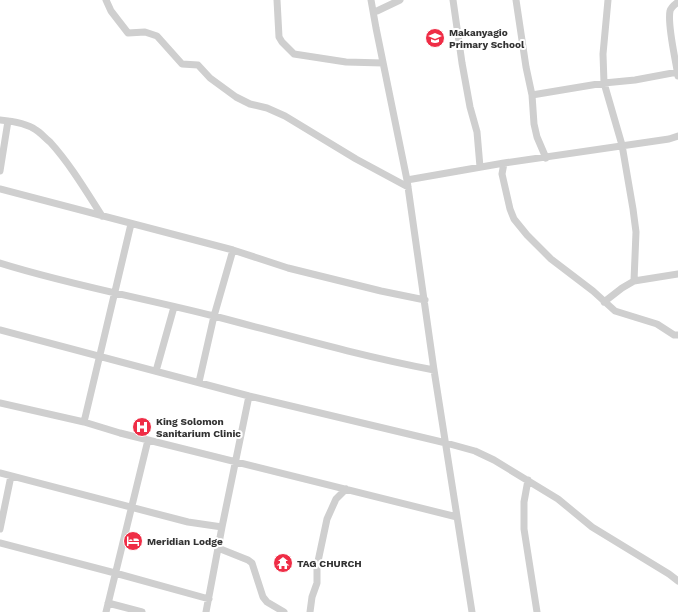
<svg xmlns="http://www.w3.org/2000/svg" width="678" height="612" font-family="'Work Sans',sans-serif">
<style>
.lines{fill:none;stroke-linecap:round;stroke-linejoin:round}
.minor{stroke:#cfcfcf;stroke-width:7}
.labels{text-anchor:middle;stroke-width:4;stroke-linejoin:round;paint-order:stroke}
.poi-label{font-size:10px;font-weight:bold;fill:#323232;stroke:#fff;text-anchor:start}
</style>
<rect width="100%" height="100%" fill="#fff"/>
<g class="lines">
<!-- minor -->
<path class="minor" d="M 106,0 L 111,11 L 128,33 L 145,32 L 157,36 L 182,64 L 198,65 L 210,78 L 236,97 L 250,104 L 267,108 L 285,116 L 356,159 L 408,187
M 277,0 L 279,37 L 282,42 L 294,54 L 346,62 L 383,63
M 371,0 L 376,28 L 407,180 L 434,370 L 472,612
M 453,0 L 462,63 L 470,107 L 477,132 L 480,167
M 516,0 L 526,67 L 532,95 L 534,124 L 537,137 L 546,158
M 608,0 L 603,54 L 604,83 L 622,145 L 633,209 L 636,232 L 634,281
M 377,11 L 400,0
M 678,76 C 676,61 667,25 670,11 C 671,7 674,5 678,2
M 532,95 L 604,83 L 635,80 L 678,72
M 0,120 C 12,121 26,123 36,130 C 41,133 45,138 50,142 C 70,164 86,191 102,216
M 504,163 L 502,174 L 510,209 L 514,219 L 527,235 L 551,259 L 593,291 L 615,311 L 657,324 L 674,335 L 678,335
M 0,171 L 8,121
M 407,180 L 504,163 L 669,139 L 678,136
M 0,189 L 233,250 L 288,268 L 381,291 L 425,300
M 0,263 C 70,285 143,298 214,316 C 287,335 360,356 434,370
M 604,302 L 622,288 L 634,281 L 678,274
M 0,330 L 249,396 L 446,443 L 475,451 L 494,460 L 558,499 L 592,527 L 669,574 L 678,581
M 156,371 L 174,307
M 199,382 L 214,316 L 233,250
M 0,403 L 84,422 L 120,433 L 457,517
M 84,422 L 131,224
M 0,473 L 188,522 L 222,527
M 528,480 L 524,502 L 524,529 L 537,612
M 0,529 L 11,476
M 0,543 L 115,573 L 209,599
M 218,548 L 248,560 L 252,563 L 263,597 L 267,602 L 284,612
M 108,603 L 142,612
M 106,612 L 148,440
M 206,612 L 222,527 L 249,396
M 310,612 L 312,597 L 317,583 L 317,566 L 327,519 L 336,499 L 346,489"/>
</g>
<!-- icons -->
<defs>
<symbol id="school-disc" viewBox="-11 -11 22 22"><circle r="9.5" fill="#ef2d46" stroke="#fff"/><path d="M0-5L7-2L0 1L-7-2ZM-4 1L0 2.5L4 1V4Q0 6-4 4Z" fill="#fff"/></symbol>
<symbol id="hospital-disc" viewBox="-11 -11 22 22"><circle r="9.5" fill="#ef2d46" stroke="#fff"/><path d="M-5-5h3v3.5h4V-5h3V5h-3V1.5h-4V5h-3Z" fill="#fff"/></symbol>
<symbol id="hotel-disc" viewBox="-11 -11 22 22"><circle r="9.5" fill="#ef2d46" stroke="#fff"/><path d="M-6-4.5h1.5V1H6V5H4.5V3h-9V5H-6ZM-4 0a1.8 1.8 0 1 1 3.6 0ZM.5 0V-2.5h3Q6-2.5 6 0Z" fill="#fff"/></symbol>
<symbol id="temple-disc" viewBox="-11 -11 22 22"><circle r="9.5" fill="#ef2d46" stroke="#fff"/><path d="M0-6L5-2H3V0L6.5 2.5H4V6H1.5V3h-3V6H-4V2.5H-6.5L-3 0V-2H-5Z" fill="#fff"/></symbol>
</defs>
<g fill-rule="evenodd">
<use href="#school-disc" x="424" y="27" width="22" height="22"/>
<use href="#hospital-disc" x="131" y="416" width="22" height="22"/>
<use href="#hotel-disc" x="122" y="530" width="22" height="22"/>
<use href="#temple-disc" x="272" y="552" width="22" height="22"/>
</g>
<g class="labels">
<!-- poi labels -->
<g class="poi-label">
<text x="449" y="36">Makanyagio<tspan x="449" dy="12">Primary School</tspan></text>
<text x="156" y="425">King Solomon<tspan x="156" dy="12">Sanitarium Clinic</tspan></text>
<text x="147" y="545">Meridian Lodge</text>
<text x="297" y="567">TAG CHURCH</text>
</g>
</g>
</svg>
